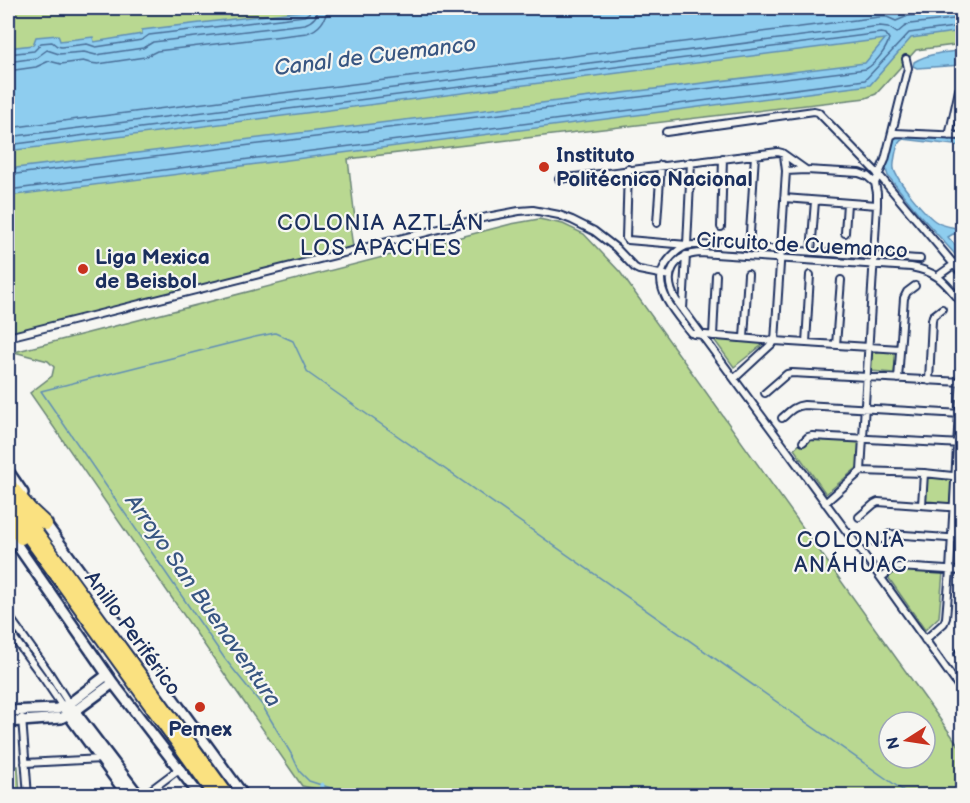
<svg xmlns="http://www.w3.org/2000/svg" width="970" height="803" font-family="'Balsamiq Sans',sans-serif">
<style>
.green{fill:#b9d891;stroke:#6a8478;stroke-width:1.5;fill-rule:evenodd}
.water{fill:#8ecdef;stroke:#608eb5;stroke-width:1.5}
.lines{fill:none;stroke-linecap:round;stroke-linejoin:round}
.shore{stroke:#496e98;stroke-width:1.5}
.stream{stroke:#608eb5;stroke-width:1.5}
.canal{stroke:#8ecdef;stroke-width:5}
.street-casing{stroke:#1b2f5e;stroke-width:10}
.secondary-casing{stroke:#1b2f5e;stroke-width:14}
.highway-casing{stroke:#1b2f5e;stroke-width:16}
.street{stroke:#f6f6f2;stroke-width:6}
.secondary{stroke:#f6f6f2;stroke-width:9}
.highway{stroke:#fae180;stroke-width:12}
.poi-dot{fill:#c8321e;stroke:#f6f6f2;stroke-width:2}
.labels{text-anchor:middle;stroke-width:4.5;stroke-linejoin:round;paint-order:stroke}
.poi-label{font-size:21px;font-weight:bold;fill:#1b2f5e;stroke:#f6f6f2;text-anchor:start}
.street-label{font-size:21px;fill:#1b2f5e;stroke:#f6f6f2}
.water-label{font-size:22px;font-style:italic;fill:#385682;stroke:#f6f6f2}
.neighbourhood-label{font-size:22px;letter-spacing:1.5px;fill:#1b2f5e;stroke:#f6f6f2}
</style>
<rect width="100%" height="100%" fill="#f6f6f2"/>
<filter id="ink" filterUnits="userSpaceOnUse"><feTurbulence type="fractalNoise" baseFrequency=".0167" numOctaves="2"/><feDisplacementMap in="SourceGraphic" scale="12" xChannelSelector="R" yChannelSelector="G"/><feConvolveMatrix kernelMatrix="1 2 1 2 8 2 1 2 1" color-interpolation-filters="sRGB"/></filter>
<g filter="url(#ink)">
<!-- green -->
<path class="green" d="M 8,8 L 962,8 L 962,44 L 916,50 L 876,94 L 866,98 L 348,159 L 355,219 L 350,225 L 353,248 L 8,335 Z
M 539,219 L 563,224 L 584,234 L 620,272 L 962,750 L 962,795 L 351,796 L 302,786 L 30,393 L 52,376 L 54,367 L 48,361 L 14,352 L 511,224 ZM 889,722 L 925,722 L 925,758 L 889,758 Z
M 710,334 L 771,338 L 734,367 Z
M 872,350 L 897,352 L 894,373 L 870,371 Z
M 810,436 L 861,440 L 859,466 L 826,494 L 794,449 Z
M 926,473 L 952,474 L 950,503 L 924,502 Z
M 897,569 L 943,572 L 939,617 L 925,630 L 888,577 Z
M 18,766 L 20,795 L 8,795 L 8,767 Z"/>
<!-- water -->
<path class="water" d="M 327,8 L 962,8 L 962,31 L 911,38 L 870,85 L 8,196 L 8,169 L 865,63 L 885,39 L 8,151 L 8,48 L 33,45 L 36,37 L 58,35 L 60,41 L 93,37 L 94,42 L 142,34 L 142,30 Z
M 962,51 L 962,65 L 917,68 L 913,66 L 914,62 C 928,53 947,52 962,51 Z
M 898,135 L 962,138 L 962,146 L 903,139 C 898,142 898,145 896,151 C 895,157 893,163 894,169 C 897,181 925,214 935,221 C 943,227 953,227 962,229 L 962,235 L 953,234 L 948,237 L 962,253 L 962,262 L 918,213 L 888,176 C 883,165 890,150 893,139 Z"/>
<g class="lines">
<!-- shore -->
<path class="shore" d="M 8,54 L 34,51 L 37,48 L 41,43 L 52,42 L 57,46 L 61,47 L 87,44 L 96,47 L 142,40 L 149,35 L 304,16 L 309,13 L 310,8
M 8,62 L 36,58 L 47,50 L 59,54 L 84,52 L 96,55 L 143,48 L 153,42 L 305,24 C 313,21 318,16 318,8
M 8,71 L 36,67 L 49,61 L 61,64 L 83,61 L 90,63 L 98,64 L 145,57 L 157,51 L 307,33 C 319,29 326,21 327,8
M 8,128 L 879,17 L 887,17 L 896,21 L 908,16 L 962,9
M 8,137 L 880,26 L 888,27 L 897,33 L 904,27 L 910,24 L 962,18
M 8,145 L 881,33 L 886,34 L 889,39 C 887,49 875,64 866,69 L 8,175
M 8,190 L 865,80 L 909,33 L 962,26"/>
<!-- stream -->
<path class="stream" d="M 362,796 L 355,793 L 340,791 L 309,781 L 300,772 L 293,757 L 262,705 L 225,659 L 41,391 L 255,337 L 275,333 L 293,341 L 308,373 L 911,796"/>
<!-- canal -->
<path class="canal" d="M 320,796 L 322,785"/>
<defs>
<path id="street" d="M 666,132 L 814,111 L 818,112 L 879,175 L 962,274
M 891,136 L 896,133 L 962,136
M 949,136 L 959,90
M 628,169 L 626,238 L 628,240 L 687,245 L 691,162
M 786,171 L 806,170
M 559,179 L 778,152 L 782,153 L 806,170 L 859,173 L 867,176 L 875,183
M 784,198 L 877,205
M 657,223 L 661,165
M 721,227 L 723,158
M 845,233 L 847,203
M 749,248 L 755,155
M 811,252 L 815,201
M 938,276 C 947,269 955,265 962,257
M 962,303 C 945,283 939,272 911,267 L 700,253 C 673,255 662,276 676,300 L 881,578 L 962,691
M 683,309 L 686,255
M 713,336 L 716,275
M 8,337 L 487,217 L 519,211 L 533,210 L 559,215 L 572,220 L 594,231 L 616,248 L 635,268 L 639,270 L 670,276
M 744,338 L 748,274
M 806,343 L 810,275
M 836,345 L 841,280
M 900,349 L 775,341 L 694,334 L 691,333 C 679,317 656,294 662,272 C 665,262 676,250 686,246 C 694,243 722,247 732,247 C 795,250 857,255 920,259
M 735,378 L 775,341 L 786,171 L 784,155
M 898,379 L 904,298 L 907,292 L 915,286
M 929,381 L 932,320 L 933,316 L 942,309
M 765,393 L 787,374 L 792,373 L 962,382
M 782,418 C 789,412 794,406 804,405 L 962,414
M 803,442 L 808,437 L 812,436 L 962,444
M 861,471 L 877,205 L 877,193 L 875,183 L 885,160 L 908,68 L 906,59
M 825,503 L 861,471 L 924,473 L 962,477
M 922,505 L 924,473
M 859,517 L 874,504 L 878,502 L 962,508
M 875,542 L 890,534 L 962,539
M 881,578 L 893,568 L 899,567 L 962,571
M 8,615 L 50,674 L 69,704
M 8,630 L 44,679 L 63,707
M 925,640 L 944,623 L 946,618 L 950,570 L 962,359
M 958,654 L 962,650
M 22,718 L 28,796
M 25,763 L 102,759
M 143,796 L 179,769"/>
<path id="secondary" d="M 8,471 L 23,493
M 42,519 L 244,796
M 8,532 L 113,683 L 200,796
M 69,704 L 139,796
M 63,707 L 128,796
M 8,711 L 57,709 L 69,704 L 107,675
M 8,722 L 61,718 L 75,711 L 113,683"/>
<path id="highway" d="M 8,483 L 30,509 L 46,524
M 8,493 L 228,796
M 8,508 L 216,796
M 8,522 L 21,538"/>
</defs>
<!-- street casing -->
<use href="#street" class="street-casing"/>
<!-- secondary casing -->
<use href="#secondary" class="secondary-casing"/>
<!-- highway casing -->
<use href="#highway" class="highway-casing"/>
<!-- street -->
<use href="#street" class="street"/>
<!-- secondary -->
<use href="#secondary" class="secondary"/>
<!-- highway -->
<use href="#highway" class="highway"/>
</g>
</g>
<!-- markers -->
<g class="poi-dot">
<circle cx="544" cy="167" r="6"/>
<circle cx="83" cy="269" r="6"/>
<circle cx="200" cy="707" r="6"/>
</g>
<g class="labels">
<!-- poi labels -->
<g class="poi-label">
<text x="556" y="162">Instituto<tspan x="556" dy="24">Politécnico Nacional</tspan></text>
<text x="95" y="264">Liga Mexica<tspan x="95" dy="24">de Beisbol</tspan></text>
<text x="200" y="736" text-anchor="middle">Pemex</text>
</g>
<!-- street labels -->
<g class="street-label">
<text transform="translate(802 245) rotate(3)" y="7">Circuito de Cuemanco</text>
<text transform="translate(133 633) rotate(54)" y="7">Anillo Periférico</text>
</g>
<!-- water labels -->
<g class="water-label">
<text transform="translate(375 55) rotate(-7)" y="8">Canal de Cuemanco</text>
<text transform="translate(204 600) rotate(55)" y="8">Arroyo San Buenaventura</text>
</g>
<!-- neighbourhood labels -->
<g class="neighbourhood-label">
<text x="381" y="230">COLONIA AZTLÁN<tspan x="381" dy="25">LOS APACHES</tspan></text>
<text x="851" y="547">COLONIA<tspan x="851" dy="25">ANÁHUAC</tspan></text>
</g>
</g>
<!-- margin -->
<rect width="970" height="803" fill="none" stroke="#f6f6f2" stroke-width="30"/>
<rect x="15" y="15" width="940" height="773" fill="none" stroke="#1b2f5e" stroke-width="2" filter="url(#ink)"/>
<!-- north arrow -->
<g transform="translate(907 740) rotate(258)"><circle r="28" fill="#f6f6f2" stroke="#9ea6b7" stroke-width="1.5"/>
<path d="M0-4.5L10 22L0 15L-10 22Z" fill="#c8321e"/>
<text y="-9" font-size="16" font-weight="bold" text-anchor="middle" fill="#1b2f5e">N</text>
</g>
</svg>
